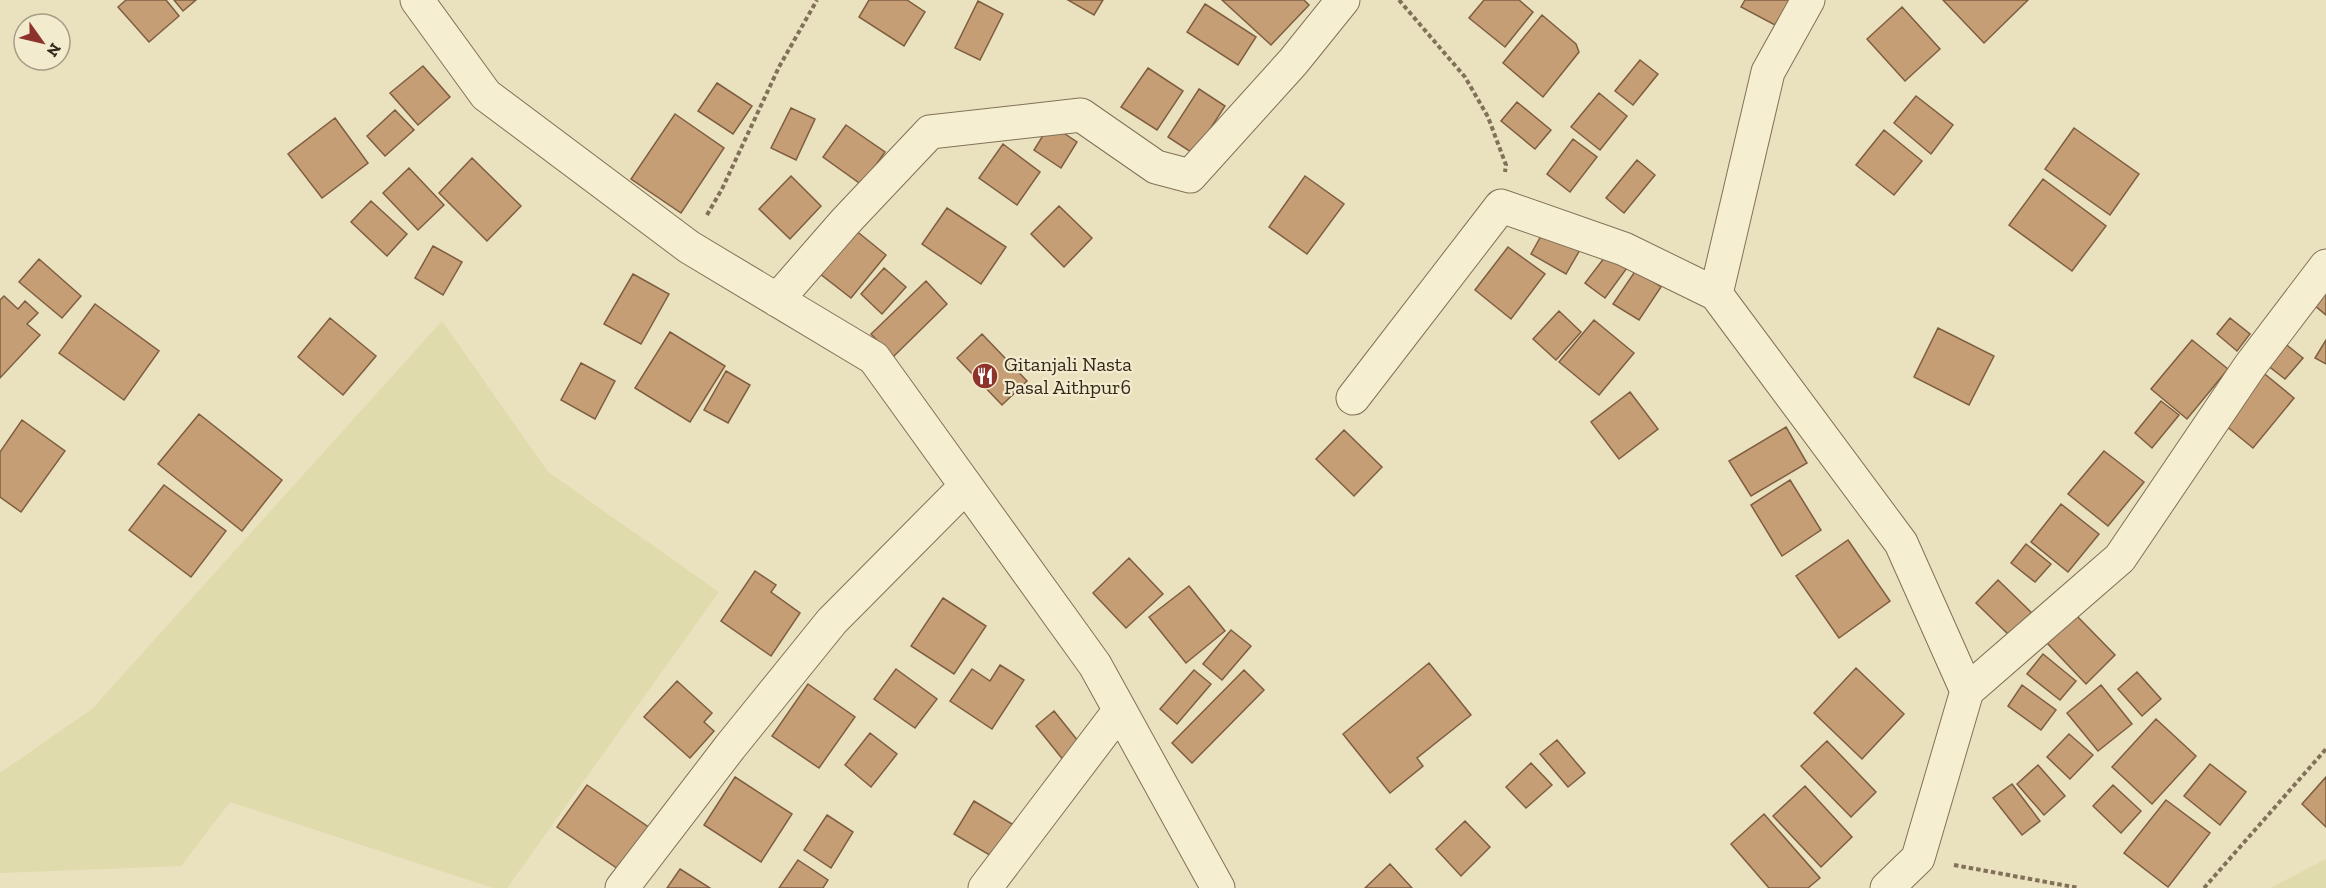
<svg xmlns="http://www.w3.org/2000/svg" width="2326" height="888" font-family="'Zilla Slab',serif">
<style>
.farmland{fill:#dfdbac}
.building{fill:#c69e76;stroke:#7f5e40;stroke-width:1.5}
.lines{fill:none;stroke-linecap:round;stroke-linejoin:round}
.minor-casing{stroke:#817158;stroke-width:35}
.path{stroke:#817158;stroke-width:4;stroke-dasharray:4.5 3;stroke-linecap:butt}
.minor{stroke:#f6eed1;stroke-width:33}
.labels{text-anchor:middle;stroke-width:4.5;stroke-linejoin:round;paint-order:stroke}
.poi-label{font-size:20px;fill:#32281c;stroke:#f2ebcd;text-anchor:start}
</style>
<rect width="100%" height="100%" fill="#eae1be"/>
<!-- farmland -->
<path class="farmland" d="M 442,321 L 548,472 L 719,592 L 507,888 L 493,888 L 230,802 L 181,866 L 0,873 L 0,773 L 92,709 Z
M 2326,859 L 2326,888 L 2271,888 L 2272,887 Z"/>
<!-- building -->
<path class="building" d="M 126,0 L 166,0 L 179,16 L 149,42 L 118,7 Z
M 174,0 L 196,0 L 183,11 Z
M 869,0 L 907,0 L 925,12 L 904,46 L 859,17 Z
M 1068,0 L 1103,0 L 1094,15 Z
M 1222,0 L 1304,0 L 1309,5 L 1271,45 Z
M 1484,0 L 1519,0 L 1533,12 L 1505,47 L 1469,18 Z
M 1745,0 L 1790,0 L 1775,25 L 1741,7 Z
M 1943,0 L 2028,0 L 1984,43 Z
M 978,1 L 1003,14 L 980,60 L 955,48 Z
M 1205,4 L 1256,37 L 1238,65 L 1187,32 Z
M 1902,7 L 1940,49 L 1905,81 L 1867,39 Z
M 1542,15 L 1576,44 L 1579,52 L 1543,97 L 1503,63 Z
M 1640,60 L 1658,74 L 1633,105 L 1615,91 Z
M 423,66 L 450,97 L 418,125 L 390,93 Z
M 1148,68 L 1183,91 L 1157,130 L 1121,107 Z
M 717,83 L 752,106 L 733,134 L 698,111 Z
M 1199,89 L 1225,106 L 1194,154 L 1168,137 Z
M 1599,93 L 1627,116 L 1600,150 L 1571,127 Z
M 1916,96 L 1953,125 L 1931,154 L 1894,123 Z
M 1517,102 L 1551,130 L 1535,149 L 1501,121 Z
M 791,108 L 815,119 L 796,160 L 771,148 Z
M 395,110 L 414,130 L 385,156 L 367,136 Z
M 675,114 L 724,148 L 681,213 L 631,179 Z
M 335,118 L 368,163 L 322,198 L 288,154 Z
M 1050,124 L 1077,142 L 1061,168 L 1034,150 Z
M 846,125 L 885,152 L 862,185 L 823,157 Z
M 2074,128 L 2139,174 L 2110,215 L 2045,169 Z
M 1884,130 L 1922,161 L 1894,195 L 1856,165 Z
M 1573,139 L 1597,157 L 1570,192 L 1547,174 Z
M 1003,144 L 1040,172 L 1017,205 L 979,178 Z
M 472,158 L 521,206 L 487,241 L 439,193 Z
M 1637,160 L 1655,175 L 1624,213 L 1606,198 Z
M 409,168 L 444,205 L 418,230 L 383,193 Z
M 791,176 L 821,206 L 790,239 L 759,209 Z
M 1305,176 L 1344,204 L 1307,254 L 1269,227 Z
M 2043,179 L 2106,226 L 2072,271 L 2009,225 Z
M 371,201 L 407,234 L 387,256 L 351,222 Z
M 1059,206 L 1092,238 L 1064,267 L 1031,234 Z
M 947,208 L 1006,247 L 981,284 L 922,244 Z
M 1546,227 L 1581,248 L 1566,274 L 1531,254 Z
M 854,229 L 886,255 L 851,298 L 819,273 Z
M 433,246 L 462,262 L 443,295 L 415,278 Z
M 1508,247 L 1545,274 L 1511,319 L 1475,290 Z
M 1608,253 L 1627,268 L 1605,298 L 1585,283 Z
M 39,259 L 81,296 L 62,318 L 19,282 Z
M 884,268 L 906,287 L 882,314 L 861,294 Z
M 1636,270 L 1661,287 L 1639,320 L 1613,304 Z
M 633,274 L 669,294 L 641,344 L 604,324 Z
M 2326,280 L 2326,315 L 2309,301 Z
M 926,281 L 947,304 L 893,357 L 871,334 Z
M 4,296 L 18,309 L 25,301 L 38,313 L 27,324 L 40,335 L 0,378 L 0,300 Z
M 95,304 L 159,351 L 124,400 L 59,353 Z
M 1559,311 L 1581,332 L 1556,360 L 1533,339 Z
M 330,318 L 376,356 L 343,395 L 298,357 Z
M 2230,318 L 2250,334 L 2237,351 L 2217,334 Z
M 1594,320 L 1634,353 L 1599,395 L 1559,362 Z
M 1938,328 L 1994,356 L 1969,405 L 1914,377 Z
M 670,332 L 725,366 L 690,422 L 635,388 Z
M 982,334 L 1027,381 L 1002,405 L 957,358 Z
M 2192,340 L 2228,369 L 2187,419 L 2151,389 Z
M 2326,340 L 2326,364 L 2315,358 Z
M 2283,342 L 2303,358 L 2285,379 L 2266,364 Z
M 581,363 L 615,381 L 595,419 L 561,400 Z
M 726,371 L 750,385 L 728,423 L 704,410 Z
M 2261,371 L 2294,398 L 2253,448 L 2220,421 Z
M 1630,392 L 1658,429 L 1619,459 L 1591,422 Z
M 2161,401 L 2179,415 L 2152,448 L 2135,433 Z
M 199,414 L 282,480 L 242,531 L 158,464 Z
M 22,420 L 65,451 L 21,512 L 0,497 L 0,452 Z
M 1786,427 L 1807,463 L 1751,496 L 1729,461 Z
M 1344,430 L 1382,467 L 1354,496 L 1316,459 Z
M 2104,451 L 2144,482 L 2108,526 L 2068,494 Z
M 1790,480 L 1821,530 L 1782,556 L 1751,505 Z
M 164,485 L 226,531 L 191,577 L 129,530 Z
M 2061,504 L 2099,534 L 2068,572 L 2031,542 Z
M 1848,540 L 1890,601 L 1839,638 L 1796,576 Z
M 2026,544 L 2051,564 L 2035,582 L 2011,563 Z
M 1129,558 L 1163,594 L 1126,628 L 1093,593 Z
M 755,571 L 776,585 L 771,592 L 800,613 L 771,656 L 721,621 Z
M 1998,580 L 2034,615 L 2012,638 L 1976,603 Z
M 1189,586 L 1225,631 L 1186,663 L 1149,617 Z
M 943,598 L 986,626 L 954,674 L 911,646 Z
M 2076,615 L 2115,655 L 2086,684 L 2047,643 Z
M 1231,630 L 1251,646 L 1222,680 L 1203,664 Z
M 2043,654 L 2076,681 L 2060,700 L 2027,674 Z
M 1429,663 L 1471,715 L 1417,758 L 1423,766 L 1390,793 L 1343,734 Z
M 1000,665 L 1024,680 L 992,729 L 950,701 L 972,669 L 990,681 Z
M 1856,668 L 1904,714 L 1862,759 L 1814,713 Z
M 896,669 L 937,699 L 915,728 L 874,699 Z
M 1194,670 L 1211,684 L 1177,724 L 1160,709 Z
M 1244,670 L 1264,690 L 1192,763 L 1172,743 Z
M 2137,672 L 2161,699 L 2142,716 L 2118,689 Z
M 677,681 L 712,713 L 704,722 L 714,731 L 690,758 L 644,717 Z
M 808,684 L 855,717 L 819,768 L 772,736 Z
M 2022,685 L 2056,710 L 2041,730 L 2008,706 Z
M 2101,685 L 2132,724 L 2098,751 L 2067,713 Z
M 1054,711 L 1082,746 L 1064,761 L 1036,726 Z
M 2156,719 L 2196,756 L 2152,804 L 2112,767 Z
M 870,733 L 897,754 L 871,787 L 845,765 Z
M 2069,734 L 2093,755 L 2070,779 L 2047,757 Z
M 1557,740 L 1585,773 L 1568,787 L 1540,754 Z
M 1827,741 L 1876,792 L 1851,817 L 1801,766 Z
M 1531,763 L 1552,785 L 1526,808 L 1506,787 Z
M 2210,764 L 2246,792 L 2220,825 L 2184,796 Z
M 2038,765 L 2065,796 L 2044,815 L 2017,784 Z
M 735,777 L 792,814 L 761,862 L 704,825 Z
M 2326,777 L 2326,827 L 2302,804 Z
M 2012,784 L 2040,821 L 2022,835 L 1993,798 Z
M 587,785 L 650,828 L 621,871 L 557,827 Z
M 2113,785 L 2141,811 L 2121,833 L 2093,806 Z
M 1805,786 L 1852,837 L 1821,867 L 1773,816 Z
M 2166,800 L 2210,833 L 2168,887 L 2124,853 Z
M 974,801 L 1017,827 L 998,860 L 954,834 Z
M 1764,814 L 1820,878 L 1808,888 L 1769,888 L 1731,844 Z
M 827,815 L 853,832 L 831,868 L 804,850 Z
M 1465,821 L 1490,847 L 1461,876 L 1436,849 Z
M 798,860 L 828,880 L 823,888 L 779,888 Z
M 1390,864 L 1412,888 L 1365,888 Z
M 680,869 L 710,888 L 667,888 Z"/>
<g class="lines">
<defs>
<path id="minor" d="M 417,0 L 486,95 L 689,247 L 874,358 L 1095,665 L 1218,888
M 1808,0 L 1768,72 L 1716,294 L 1901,543 L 1967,691 L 1918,858 L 1887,888
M 777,300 L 845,222 L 930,132 L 1081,115 L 1156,167 L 1190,176 L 1293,62 L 1343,0
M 1353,398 L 1501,206 L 1624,249 L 1716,294
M 1967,691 L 2120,558 L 2250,366 L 2326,266
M 622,888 L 730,747 L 832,621 L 966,486
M 985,888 L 1120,710"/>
</defs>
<!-- minor casing -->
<use href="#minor" class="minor-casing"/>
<!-- path -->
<path class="path" d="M 1399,0 L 1465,77 L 1488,117 L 1506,165 L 1505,172
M 707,215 L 722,189 L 779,67 L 817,0
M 1954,865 L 2079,888
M 2204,888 L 2326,749"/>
<!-- minor -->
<use href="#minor" class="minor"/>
</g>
<!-- icons -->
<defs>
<symbol id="restaurant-disc" viewBox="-11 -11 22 22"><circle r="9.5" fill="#8d332c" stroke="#f2ebcd"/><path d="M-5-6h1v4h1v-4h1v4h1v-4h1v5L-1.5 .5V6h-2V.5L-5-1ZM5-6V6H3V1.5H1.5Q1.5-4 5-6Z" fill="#fff"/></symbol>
</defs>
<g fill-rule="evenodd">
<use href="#restaurant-disc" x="970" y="361" width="30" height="30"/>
</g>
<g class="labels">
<!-- poi labels -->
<g class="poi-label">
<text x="1004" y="371">Gitanjali Nasta<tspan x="1004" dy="23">Pasal Aithpur6</tspan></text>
</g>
</g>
<!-- north arrow -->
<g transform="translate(42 42) rotate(124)"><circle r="28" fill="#f2ebcd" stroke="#a59d86" stroke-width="1.5"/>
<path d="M0-4.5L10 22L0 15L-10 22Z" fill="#8d332c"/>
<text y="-9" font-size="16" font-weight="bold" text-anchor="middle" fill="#32281c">N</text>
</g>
</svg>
